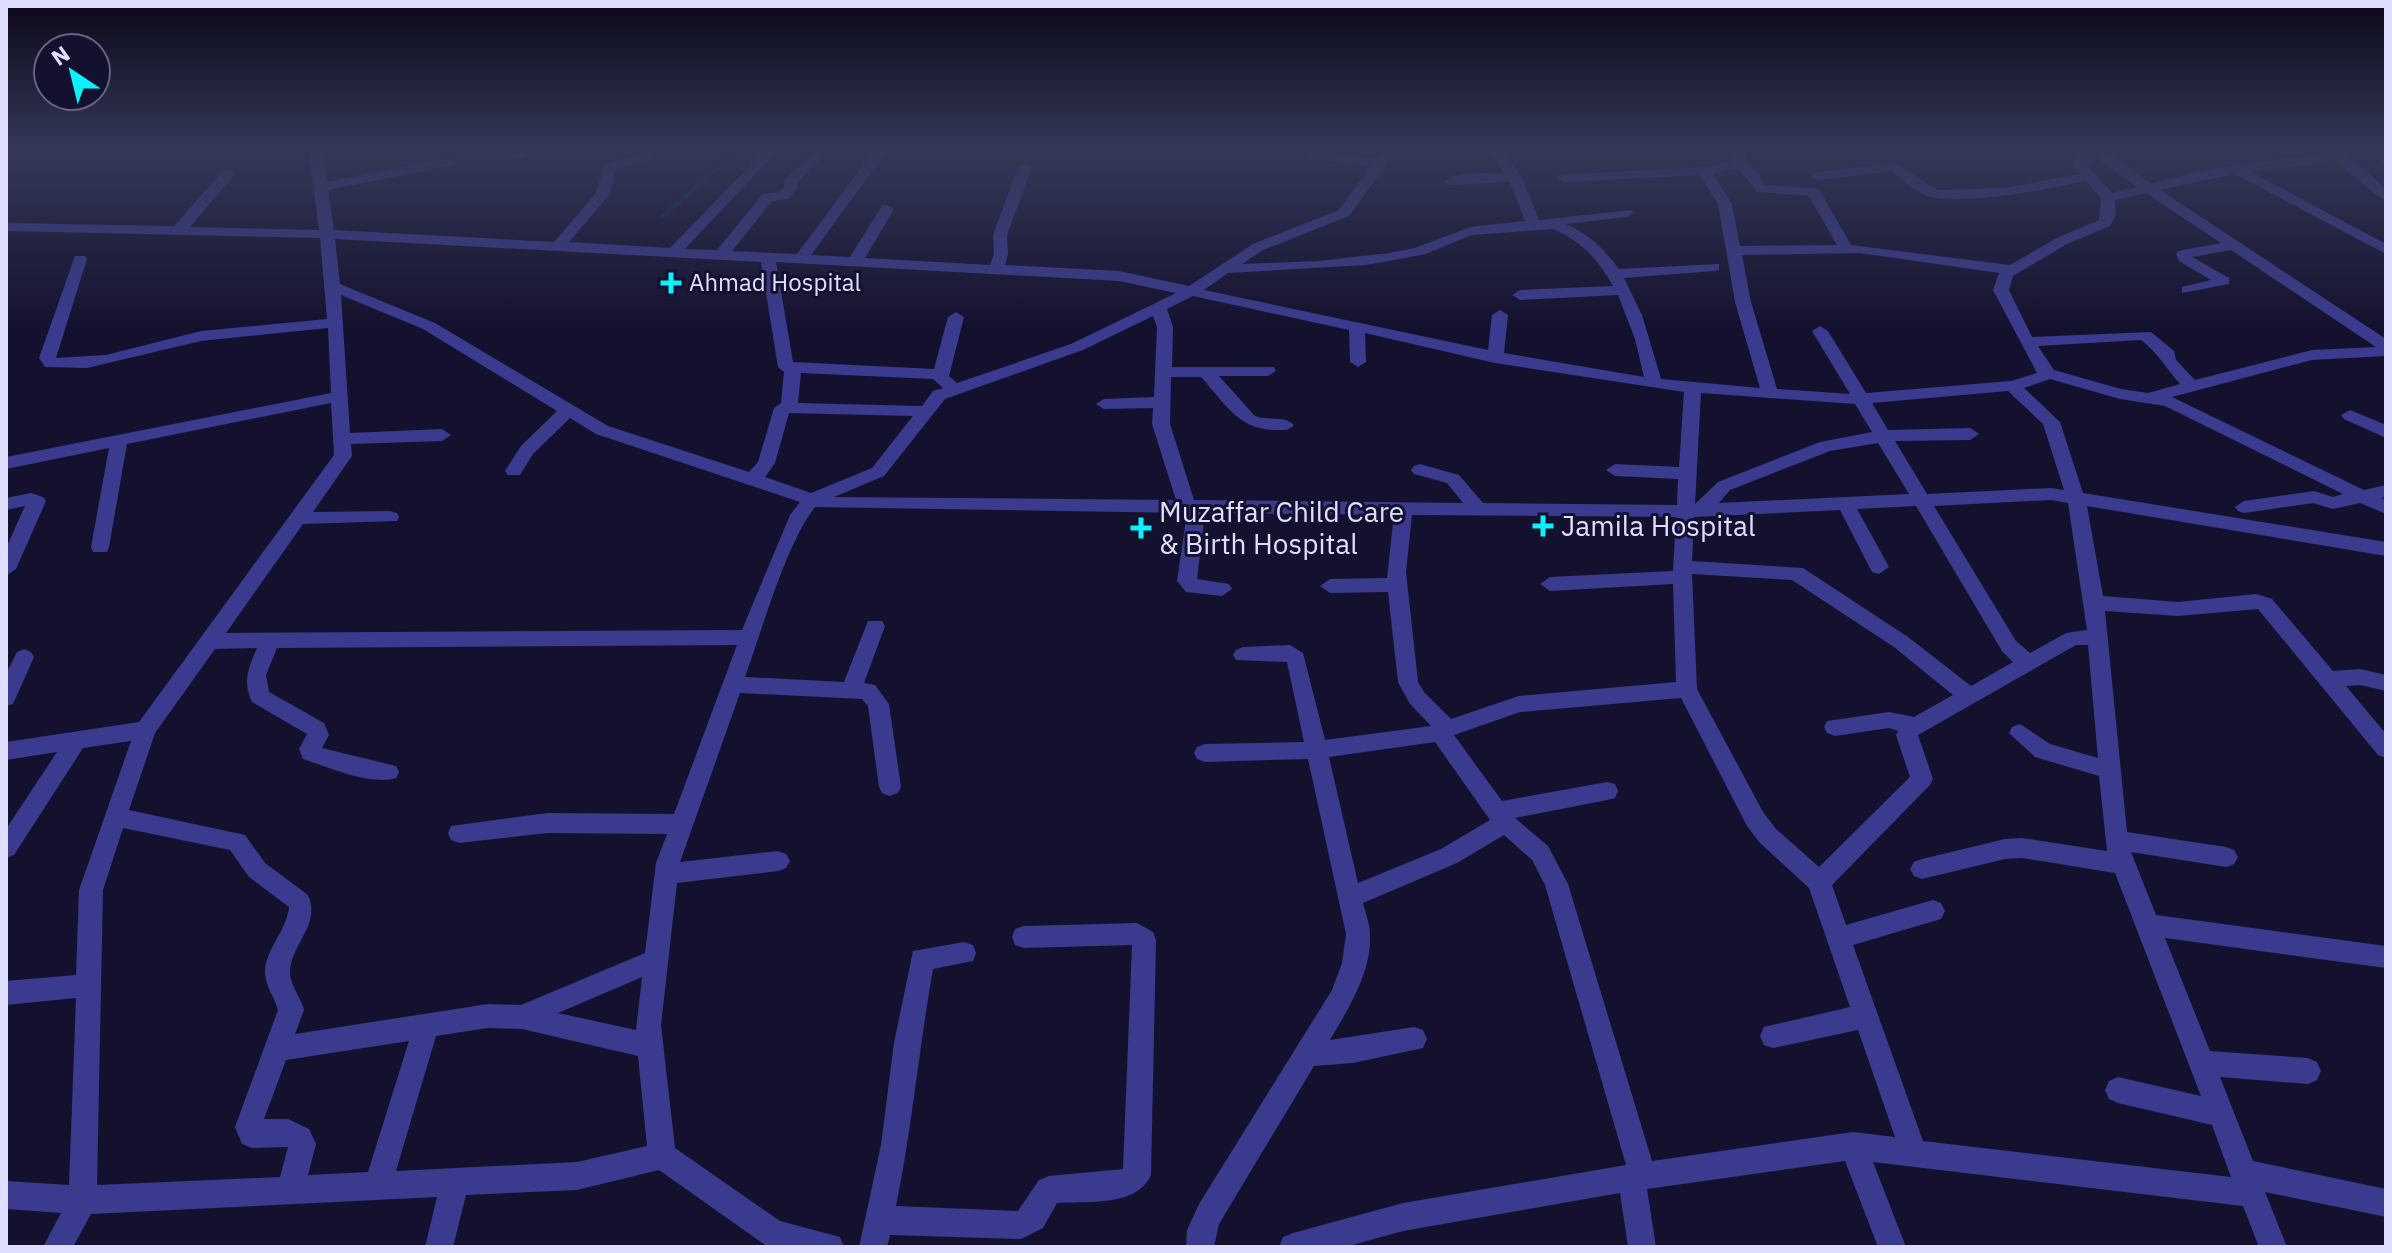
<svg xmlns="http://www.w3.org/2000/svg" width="2392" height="1253" font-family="'IBM Plex Sans',sans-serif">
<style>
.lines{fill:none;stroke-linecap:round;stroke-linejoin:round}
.stream{stroke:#0b2953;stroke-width:4}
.minor{fill:#3a3b8f;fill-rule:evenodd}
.poi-dot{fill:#0af2ff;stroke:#14112e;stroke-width:3}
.labels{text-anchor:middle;stroke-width:6;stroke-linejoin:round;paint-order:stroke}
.far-poi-label{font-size:24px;fill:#e0deff;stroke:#14112e;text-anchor:start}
.poi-label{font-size:28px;fill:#e0deff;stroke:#14112e;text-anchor:start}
</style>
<rect width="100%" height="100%" fill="#14112e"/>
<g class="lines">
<!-- stream -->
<path class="stream" d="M 663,216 L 736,152"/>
<!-- minor -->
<path class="minor" d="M 84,152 L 108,152 L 101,156 Z
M 247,152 L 261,152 L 253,157 Z
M 309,152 L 323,152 L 327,182 L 449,158 L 456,162 L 449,166 L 328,190 L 334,230 L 554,242 L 596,193 L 605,164 L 646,152 L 660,152 L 649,161 L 616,169 L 610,194 L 569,242 L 670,248 L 763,152 L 776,152 L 685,249 L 717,250 L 763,194 L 778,192 L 784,187 L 785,179 L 815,152 L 828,152 L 797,183 L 798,188 L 787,199 L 772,201 L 732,251 L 797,254 L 873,152 L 886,152 L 811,255 L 850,257 L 882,206 L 887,205 L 894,209 L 865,258 L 990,265 L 994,254 L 993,235 L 1018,167 L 1025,163 L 1032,167 L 1007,235 L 1008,254 L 1005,265 L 1119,271 L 1189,286 L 1253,244 L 1339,210 L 1371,166 L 1313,159 L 1308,158 L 1308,152 L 1377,158 L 1381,152 L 1395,152 L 1349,216 L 1263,250 L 1242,264 L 1319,261 L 1389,253 L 1415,248 L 1470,227 L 1525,221 L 1510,182 L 1450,185 L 1443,181 C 1456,172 1488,173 1505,174 L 1490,152 L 1503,152 L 1522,178 L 1539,220 L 1632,210 L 1634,213 L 1627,217 L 1566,224 C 1589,234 1604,249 1619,269 L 1719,264 L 1719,270 L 1714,271 L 1624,278 L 1642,315 L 1661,379 L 1760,388 L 1735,302 L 1718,204 L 1700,175 L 1564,182 L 1557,178 L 1559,175 L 1705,167 L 1732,161 L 1732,152 L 1744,152 L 1746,159 L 1766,185 L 1819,189 L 1851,245 L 2010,265 L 2057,238 L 2099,220 L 2101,198 L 2086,181 C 2052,188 1952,209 1923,194 C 1912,189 1902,179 1892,171 L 1817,180 L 1810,176 L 1817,172 L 1895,163 L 1937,190 L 2005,188 L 2080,174 L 2072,165 C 2086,128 2133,171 2151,183 L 2215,168 L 2339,152 L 2366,170 L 2386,190 L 2386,202 L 2332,159 L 2324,163 L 2251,172 L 2386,244 L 2386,254 L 2235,174 L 2160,190 L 2386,339 L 2386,356 L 2312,360 L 2172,397 L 2364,490 L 2386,485 L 2386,497 L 2381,498 L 2386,500 L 2386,514 L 2360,503 L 2333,509 L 2313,503 L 2244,513 L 2238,511 L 2235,507 L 2244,501 L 2314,491 L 2333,497 L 2343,494 L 2165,406 L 2120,399 L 2050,379 L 2024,388 L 2060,422 L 2083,493 L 2386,542 L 2386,556 L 2087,506 L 2103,596 L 2178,602 L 2256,594 L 2263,596 L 2272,599 L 2333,671 L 2360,669 L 2386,675 L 2386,691 L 2360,685 L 2346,686 L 2386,734 L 2386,758 L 2378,755 L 2258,609 L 2178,616 L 2105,611 L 2127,832 L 2226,847 L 2234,850 L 2238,857 L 2234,864 L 2226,867 L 2131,852 L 2156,915 L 2386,946 L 2386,968 L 2165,938 L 2210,1051 L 2308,1058 L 2317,1062 L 2321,1071 L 2317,1080 L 2308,1084 L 2220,1077 L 2253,1161 L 2386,1189 L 2386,1217 L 2265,1192 L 2287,1247 L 2259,1247 L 2243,1206 L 1873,1162 L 1906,1247 L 1878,1247 L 1845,1161 L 1647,1189 L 1656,1247 L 1628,1247 L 1620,1193 L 1403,1231 L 1345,1247 L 1279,1247 L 1283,1237 L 1293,1233 L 1403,1203 L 1626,1165 L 1545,885 L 1532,860 L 1504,835 L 1457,863 L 1363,903 C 1365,912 1370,924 1370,934 C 1372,972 1348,1009 1330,1040 L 1414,1027 L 1423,1030 L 1427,1039 L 1423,1048 L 1353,1063 L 1314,1066 L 1219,1224 L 1214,1247 L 1186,1247 L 1187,1230 L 1199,1204 L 1332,990 L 1342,963 L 1346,934 L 1308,759 L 1205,762 L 1197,759 L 1194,753 L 1197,747 L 1205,744 L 1304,742 L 1287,662 L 1236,660 L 1233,655 L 1236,650 L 1243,647 L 1290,645 L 1303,653 L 1325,740 L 1431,726 L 1410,704 L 1398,682 L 1388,592 L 1330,593 L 1320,586 L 1330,579 L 1387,578 L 1394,515 L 1205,513 L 1197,579 L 1229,584 L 1232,589 L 1222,596 L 1186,592 L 1177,581 L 1187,513 L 815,507 C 786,544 762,630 745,677 L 844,682 L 868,621 L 882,621 L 885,626 L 864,683 L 875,685 L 889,704 L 901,787 L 898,793 L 890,796 L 882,793 L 879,787 L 868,706 L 862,699 L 740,693 L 680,862 L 778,851 L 786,854 L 790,861 L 786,868 L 778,871 L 677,883 L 661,1025 L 675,1148 L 780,1221 L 840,1237 L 844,1247 L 768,1247 L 659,1170 L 577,1190 L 466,1195 L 453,1247 L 425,1247 L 437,1197 L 91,1214 L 73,1247 L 43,1247 L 61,1213 L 6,1209 L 6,1181 L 69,1185 L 76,998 L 6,1005 L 6,981 L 76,975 L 79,890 L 131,741 L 83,748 L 14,855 L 6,858 L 6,829 L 57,752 L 6,760 L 6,742 L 139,722 L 334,455 L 331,403 L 127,444 L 109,547 L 107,552 L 93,552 L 91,547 L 109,448 L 6,469 L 6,457 L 331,393 L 328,328 L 201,341 L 87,368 L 45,367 L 39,358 L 75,256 L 85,256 L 87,259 L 56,358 L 106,355 L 201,331 L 327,319 L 320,238 L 6,231 L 6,223 L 174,226 L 223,171 L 228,170 L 235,174 L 190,227 L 319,230 ZM 2096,157 L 2137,187 L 2112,193 L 2086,164 ZM 1738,168 L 1757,192 L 1809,196 L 1837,245 L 1740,246 L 1732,204 L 1713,174 ZM 2146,193 L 2221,243 L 2178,251 L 2176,254 L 2179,261 L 2211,280 L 2182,287 L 2182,293 L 2229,284 L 2229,278 L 2192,257 L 2231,250 L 2376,347 L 2312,350 L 2195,380 L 2176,360 L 2174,351 L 2151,332 L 2032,337 L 2009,290 L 2013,276 L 2067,244 L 2110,226 L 2116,215 L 2115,200 ZM 1553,229 C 1581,241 1598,259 1613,286 L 1520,290 L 1512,295 L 1520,300 L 1618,295 L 1635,339 L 1644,377 L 1504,353 L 1508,315 L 1500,310 L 1492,315 L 1488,350 L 1204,290 L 1228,273 L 1366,265 L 1426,254 L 1471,235 ZM 335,239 L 761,262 L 778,367 L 784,372 L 781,403 L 774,408 L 758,462 L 749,472 L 608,426 L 435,323 L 340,284 ZM 1860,253 L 1999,273 L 1993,290 L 2037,373 L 2011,381 L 1866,393 L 1828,331 L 1820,326 L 1812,331 L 1850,394 L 1777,389 L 1751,302 L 1742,255 ZM 776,262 L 1119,281 L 1176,293 L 1071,344 L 957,383 L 949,376 L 964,317 L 956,312 L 948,317 L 934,369 L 793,362 ZM 341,295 L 423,329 L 557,411 L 521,446 L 505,471 L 508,475 L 520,475 L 533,454 L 570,418 L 596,434 L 800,502 L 790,515 L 742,630 L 226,633 L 303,524 L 397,521 L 399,517 L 397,513 L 390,511 L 313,512 L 352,456 L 351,444 L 442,441 L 451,435 L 442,429 L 350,433 ZM 1193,296 L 1349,330 L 1350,362 L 1358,367 L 1366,362 L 1365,333 L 1495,363 L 1684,392 L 1679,467 L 1615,464 L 1606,470 L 1615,476 L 1678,479 L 1677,505 L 1483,503 L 1459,475 L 1420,464 L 1414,466 L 1411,470 L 1414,474 L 1447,483 L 1463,503 L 1194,500 L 1170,424 L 1171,377 L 1201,377 C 1225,403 1238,430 1276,430 C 1285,430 1288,431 1294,425 C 1285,415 1267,421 1255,416 L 1219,376 L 1268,376 L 1276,371 L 1274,367 L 1172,367 L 1173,327 L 1167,309 ZM 1153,316 L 1157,327 L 1154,397 L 1104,399 L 1096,404 L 1104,409 L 1153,408 L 1152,424 L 1176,500 L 834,497 L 884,476 L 945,399 L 1083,350 ZM 2141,340 C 2158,353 2166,368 2180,384 L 2148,393 L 2121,389 L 2054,370 L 2038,346 ZM 801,373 L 933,379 L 943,388 L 933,391 L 922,406 L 798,403 ZM 2008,391 L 2043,424 L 2064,490 L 2051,488 L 1927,494 L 1895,441 L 1970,440 L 1979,434 L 1970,428 L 1888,430 L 1872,403 ZM 1701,393 L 1855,404 L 1872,432 L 1820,442 L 1718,482 L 1695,504 ZM 789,413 L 913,416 L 872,468 L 811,493 L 765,477 L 775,463 ZM 1878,443 L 1909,494 L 1719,503 L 1730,490 L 1830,451 ZM 2051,500 L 2068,503 L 2087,630 L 2066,633 L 2030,653 L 2016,641 L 1934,506 ZM 1916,506 L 2002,651 L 2013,662 L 1971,686 L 1908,637 L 1803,568 L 1692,561 L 1694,517 L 1840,510 L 1872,572 L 1879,574 L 1889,567 L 1857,509 ZM 1412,515 L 1676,517 L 1673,571 L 1550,577 L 1540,584 L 1550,591 L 1673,584 L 1676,682 L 1519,696 L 1451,719 L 1424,692 L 1418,682 L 1406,572 ZM 1692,574 L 1792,580 L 1894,647 L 1953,695 L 1914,717 L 1889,712 L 1827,721 L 1824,727 L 1827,733 L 1835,736 L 1889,728 L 1898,731 L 1896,735 L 1910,777 L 1819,867 L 1776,829 L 1763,812 L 1697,689 ZM 737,645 L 674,814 L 547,813 L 451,826 L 448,833 L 451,840 L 459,843 L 547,833 L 667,834 L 656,863 L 645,953 L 521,1005 L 488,1004 L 295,1034 L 304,1010 C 301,998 291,986 290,974 C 289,945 322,925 308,895 L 265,863 L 245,835 L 129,810 L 155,733 L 215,649 L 257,648 C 249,667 242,682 252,702 L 307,734 L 299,749 L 303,759 C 327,767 372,786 396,778 L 399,772 L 396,766 L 322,748 L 329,735 L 324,723 L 269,692 L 266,675 L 277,648 ZM 2076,645 L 2088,645 L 2098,758 L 2050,744 L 2020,724 L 2012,727 L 2009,733 L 2035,757 L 2099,776 L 2107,851 L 2022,838 L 2005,839 L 1922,859 L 1914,862 L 1910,869 L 1914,876 L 1922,879 L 2005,859 L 2022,858 L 2115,873 L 2201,1096 L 2118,1077 L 2109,1081 L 2105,1090 L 2109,1099 L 2118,1103 L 2212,1125 L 2231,1177 L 1923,1141 L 1853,945 L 1941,919 L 1945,911 L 1941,903 L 1933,900 L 1846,925 L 1832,885 L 1930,785 L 1933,779 L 1918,735 ZM 1681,698 L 1747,826 L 1760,843 L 1809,888 L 1850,1007 L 1764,1027 L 1760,1036 L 1764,1045 L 1773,1048 L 1858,1030 L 1895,1137 L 1853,1132 L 1652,1161 L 1568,884 L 1548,846 L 1515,818 L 1607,800 L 1615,798 L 1618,791 L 1615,784 L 1607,782 L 1502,801 L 1454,735 L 1520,712 ZM 1435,742 L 1490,820 L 1441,849 L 1358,883 L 1329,757 ZM 123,828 L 230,850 L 249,877 L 289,907 C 287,931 264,950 265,974 C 266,987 275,998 278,1010 L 235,1127 L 242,1144 L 252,1148 L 288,1147 L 280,1177 L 97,1185 L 103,890 ZM 642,977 L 636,1030 L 558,1013 ZM 488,1028 L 522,1029 L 638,1056 L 647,1146 L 577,1162 L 396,1171 L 436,1036 ZM 409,1041 L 368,1172 L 308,1175 L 316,1144 L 309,1129 L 288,1119 L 264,1119 L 286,1060 Z
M 498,152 L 523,152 L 527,155 L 520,159 Z
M 2366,152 L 2386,154 L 2386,164 Z
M 2350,410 L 2386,425 L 2386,438 L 2344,419 L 2341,415 Z
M 31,493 L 43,497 L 46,501 L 16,569 L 6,576 L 6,548 L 25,506 L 6,510 L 6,498 Z
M 24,649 L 31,652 L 34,657 L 13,704 L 6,706 L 6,674 L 17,652 Z
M 1137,923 L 1153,932 L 1156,940 L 1151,1175 C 1137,1207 1087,1201 1057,1203 L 1043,1228 L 1021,1239 L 890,1235 L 887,1247 L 859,1247 L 881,1145 L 894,1043 L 913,951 L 964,942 L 973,945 L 976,953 L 973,961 L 933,969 C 919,1048 912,1128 896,1206 L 1018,1211 L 1039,1180 L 1049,1176 L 1123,1169 L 1132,945 L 1024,948 L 1015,945 L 1012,937 L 1015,929 L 1024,926 Z"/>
</g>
<!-- sky -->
<linearGradient id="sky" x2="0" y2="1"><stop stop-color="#0b0919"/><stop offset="0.46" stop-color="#343857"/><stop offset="1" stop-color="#343857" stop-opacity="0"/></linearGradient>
<rect width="2392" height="327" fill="url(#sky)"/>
<!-- markers -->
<g class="poi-dot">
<path d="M667 271h8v8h8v8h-8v8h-8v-8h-8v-8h8z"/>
<path d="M1539 514h8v8h8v8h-8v8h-8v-8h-8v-8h8z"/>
<path d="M1137 516h8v8h8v8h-8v8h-8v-8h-8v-8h8z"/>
</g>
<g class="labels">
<!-- far-poi labels -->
<g class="far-poi-label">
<text x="689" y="291">Ahmad Hospital</text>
</g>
<!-- poi labels -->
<g class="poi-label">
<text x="1159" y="522">Muzaffar Child Care<tspan x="1159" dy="32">&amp; Birth Hospital</tspan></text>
<text x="1561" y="536">Jamila Hospital</text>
</g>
</g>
<!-- border -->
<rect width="2392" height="1253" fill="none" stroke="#e0deff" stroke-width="16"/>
<!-- north arrow -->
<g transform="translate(72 72) rotate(325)"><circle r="38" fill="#14112e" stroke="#666382" stroke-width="2"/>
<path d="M0-6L14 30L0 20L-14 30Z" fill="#0af2ff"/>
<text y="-12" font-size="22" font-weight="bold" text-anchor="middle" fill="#e0deff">N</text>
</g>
</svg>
